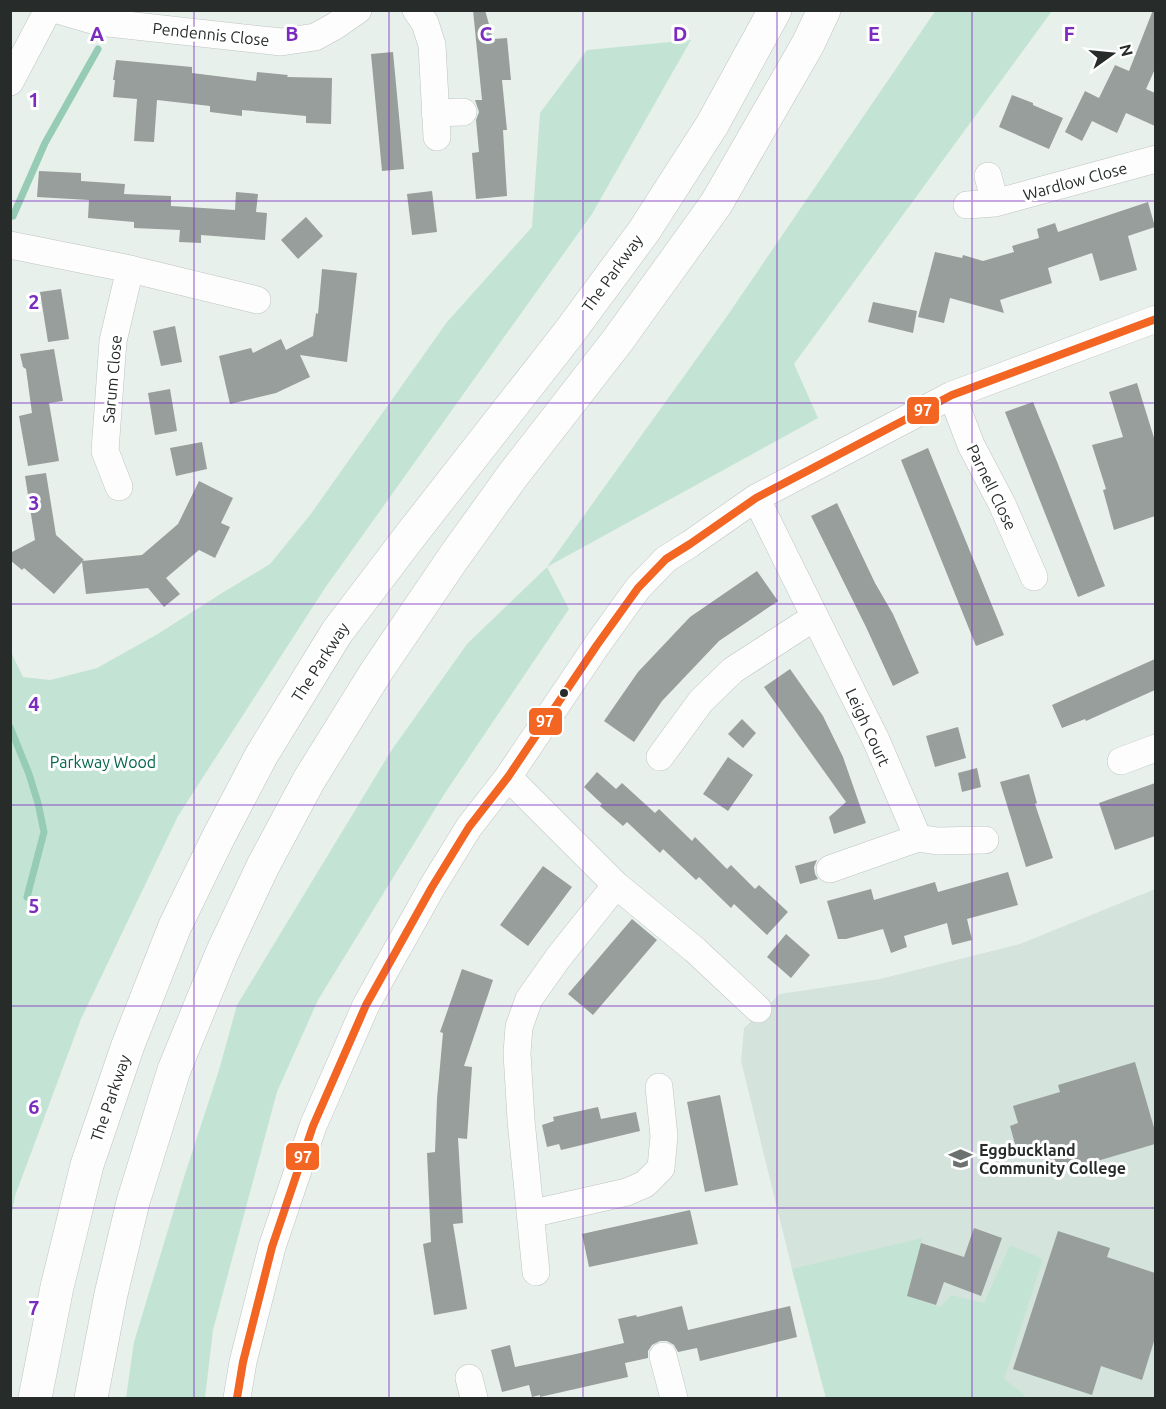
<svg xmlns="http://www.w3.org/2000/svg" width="1166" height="1409" font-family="Ubuntu,sans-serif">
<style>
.built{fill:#d4e3dc}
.green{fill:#c3e4d5}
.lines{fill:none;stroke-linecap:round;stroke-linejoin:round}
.stream{stroke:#96cbb5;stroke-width:7}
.building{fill:#979e9b}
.street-casing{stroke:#bec4c1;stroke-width:28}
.highway-casing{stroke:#bec4c1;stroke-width:34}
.street{stroke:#fcfdfc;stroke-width:27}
.highway{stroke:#fcfdfc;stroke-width:33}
.bus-1-casing{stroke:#fff;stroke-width:12}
.bus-1{stroke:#f26522;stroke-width:8}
.grid{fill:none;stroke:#7b2cbf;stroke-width:1.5;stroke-opacity:0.55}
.bus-dot{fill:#272c2a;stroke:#fff;stroke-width:2}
.labels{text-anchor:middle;stroke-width:6;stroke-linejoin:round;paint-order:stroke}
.street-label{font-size:16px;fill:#272c2a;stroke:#fff}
.park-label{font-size:16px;fill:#04664b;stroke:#fff}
.poi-label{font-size:16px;font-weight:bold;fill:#272c2a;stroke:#fff;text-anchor:start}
.grid-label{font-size:20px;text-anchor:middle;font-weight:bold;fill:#7b2cbf;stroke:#fff;stroke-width:6;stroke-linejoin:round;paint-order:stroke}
.line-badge{stroke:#fff;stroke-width:2}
.badge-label{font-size:16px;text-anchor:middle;font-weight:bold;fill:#fff}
</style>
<rect width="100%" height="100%" fill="#e8f0ec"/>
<!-- built -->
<path class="built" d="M 1155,889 L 1155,1398 L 826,1398 L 792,1269 L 741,1061 L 744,1028 L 780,994 L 880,979 L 1020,944 Z"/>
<!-- green -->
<path class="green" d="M 936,10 L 1052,11 L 794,364 L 818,418 L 547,567 L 569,609 L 445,793 L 318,1000 L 277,1092 L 213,1330 L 205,1398 L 126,1398 L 134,1342 L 184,1177 L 219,1070 L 237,1005 L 391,751 L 467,644 L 547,567 L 725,319 Z
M 691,40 L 592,214 L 325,588 L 178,816 L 81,1019 L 15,1196 L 11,1219 L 11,652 L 23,677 L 50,680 L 97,668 L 156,635 L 222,593 L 270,564 L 310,515 L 447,322 L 532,227 L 540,113 L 587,50 Z
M 922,1238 L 907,1296 L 940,1307 L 951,1295 L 984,1303 L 1010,1245 L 1043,1259 L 1004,1379 L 1025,1395 L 1023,1398 L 826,1398 L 792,1269 Z"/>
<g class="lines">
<!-- stream -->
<path class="stream" d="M 13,216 L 45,143 L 98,49
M 10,727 L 29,774 L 38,803 L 44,832 L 27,897"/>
</g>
<!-- building -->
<path class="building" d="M 473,10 L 485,10 L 493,39 L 507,38 L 511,80 L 502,80 L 507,130 L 503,130 L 507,196 L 476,199 L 472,153 L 479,152 L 476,120 L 479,112 L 475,100 L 482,100 Z
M 1153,10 L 1155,10 L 1155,69 L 1146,89 L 1155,93 L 1155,126 L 1126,113 L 1117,133 L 1092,121 L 1082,141 L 1065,132 L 1085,91 L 1099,98 L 1115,65 L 1129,71 Z
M 393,52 L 404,169 L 382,171 L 371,54 Z
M 116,60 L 192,67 L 192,73 L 256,81 L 257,72 L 288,75 L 287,77 L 332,78 L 331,124 L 306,123 L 306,116 L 242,110 L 242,116 L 210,112 L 210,106 L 157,100 L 154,142 L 134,141 L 137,99 L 113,97 L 115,80 L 113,80 Z
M 1012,95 L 1033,103 L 1033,105 L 1063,118 L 1049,149 L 999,127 Z
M 39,171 L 81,173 L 81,181 L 125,184 L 124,194 L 171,196 L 171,206 L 235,210 L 236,192 L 258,194 L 256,212 L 267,213 L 265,240 L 201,235 L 201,243 L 179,242 L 180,230 L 134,228 L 134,222 L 88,218 L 89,200 L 37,197 Z
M 432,191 L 437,232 L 412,235 L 407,194 Z
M 1148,202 L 1155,227 L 1128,236 L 1137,270 L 1100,281 L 1092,253 L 1048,268 L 1052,283 L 1000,300 L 1004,313 L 950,298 L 944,323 L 918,317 L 935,252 L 962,258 L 963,255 L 983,261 L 1014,252 L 1012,246 L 1039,238 L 1037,229 L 1055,223 L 1058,232 Z
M 306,217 L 323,236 L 298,259 L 281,240 Z
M 322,269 L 357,273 L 347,362 L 300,355 L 310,377 L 276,393 L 230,404 L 219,356 L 251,348 L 253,353 L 281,339 L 286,350 L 313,336 L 316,313 L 318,314 Z
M 61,289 L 69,339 L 48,342 L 40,292 Z
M 873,302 L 917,311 L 913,333 L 868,322 Z
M 175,326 L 182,362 L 161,366 L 153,331 Z
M 54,349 L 63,401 L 49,403 L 59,461 L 28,466 L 19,416 L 32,413 L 26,369 L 23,367 L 20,354 Z
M 1137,383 L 1155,441 L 1155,516 L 1114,530 L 1103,490 L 1106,489 L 1092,445 L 1123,437 L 1109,392 Z
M 170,389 L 177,431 L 155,435 L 148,393 Z
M 1033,402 L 1058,464 L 1105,586 L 1078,597 L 1005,412 Z
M 202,442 L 207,469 L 176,476 L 170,448 Z
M 928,448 L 1004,635 L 976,646 L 901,460 Z
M 46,473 L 56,535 L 84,560 L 82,561 L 142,555 L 178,524 L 199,481 L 233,498 L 221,523 L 230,527 L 215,558 L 199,550 L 166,578 L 180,594 L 164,607 L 148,588 L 86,594 L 82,562 L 54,594 L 24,568 L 22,570 L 10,560 L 10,553 L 35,540 L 25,476 Z
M 837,503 L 875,583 L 893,614 L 919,673 L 893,686 L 866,627 L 811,516 Z
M 757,571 L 778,601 L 719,641 L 662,701 L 634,742 L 604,721 L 638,672 L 690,617 Z
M 1155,659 L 1155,690 L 1086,721 L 1085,719 L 1062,728 L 1052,705 Z
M 790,669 L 823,716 L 843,757 L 866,823 L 834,834 L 829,817 L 846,802 L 764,687 Z
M 742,719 L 756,733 L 743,748 L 728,734 Z
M 958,727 L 966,758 L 935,767 L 926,736 Z
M 728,757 L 753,775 L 728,811 L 703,794 Z
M 977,768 L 981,787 L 962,792 L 958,773 Z
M 597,772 L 616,789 L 622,783 L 655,813 L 659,809 L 692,841 L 695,837 L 727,869 L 731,865 L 755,889 L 759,885 L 788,912 L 767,935 L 734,904 L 731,908 L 699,877 L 696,880 L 663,849 L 660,853 L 627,822 L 623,826 L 600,806 L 602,804 L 584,787 Z
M 1029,774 L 1037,803 L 1035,804 L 1053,858 L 1026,867 L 1000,782 Z
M 1155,783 L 1155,836 L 1115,850 L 1099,803 Z
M 817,860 L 814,867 L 815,874 L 818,879 L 800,884 L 795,866 Z
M 543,866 L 572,887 L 528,946 L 500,925 Z
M 1008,872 L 1018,905 L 967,919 L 972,940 L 952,945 L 947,923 L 904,936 L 907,947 L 891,953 L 883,929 L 846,939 L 838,939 L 827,901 L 871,889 L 874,900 L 935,882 L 938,892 Z
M 632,919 L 657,940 L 593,1015 L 568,994 Z
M 786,934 L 810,955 L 791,978 L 767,957 Z
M 462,969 L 493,980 L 464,1066 L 472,1067 L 467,1139 L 458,1138 L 463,1223 L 453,1224 L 467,1309 L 434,1315 L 423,1244 L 431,1242 L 427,1153 L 435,1152 L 437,1099 L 443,1033 L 440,1032 Z
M 1135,1062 L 1155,1131 L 1155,1144 L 1053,1174 L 1045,1147 L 1026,1152 L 1025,1148 L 1017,1151 L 1010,1126 L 1018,1123 L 1013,1106 L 1060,1092 L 1058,1085 Z
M 720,1095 L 738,1185 L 705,1192 L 687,1102 Z
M 598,1107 L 601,1119 L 636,1112 L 640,1131 L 561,1150 L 559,1144 L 547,1147 L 542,1125 L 554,1121 L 553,1117 Z
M 690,1210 L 698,1244 L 589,1267 L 582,1234 Z
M 974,1228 L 1002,1238 L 981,1296 L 944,1282 L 936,1305 L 907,1296 L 921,1243 L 964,1257 Z
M 1058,1231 L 1110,1248 L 1107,1257 L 1155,1273 L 1155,1338 L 1142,1380 L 1101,1366 L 1092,1395 L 1013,1369 Z
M 682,1306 L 688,1330 L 790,1306 L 797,1337 L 700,1361 L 697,1348 L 678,1352 L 674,1345 L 667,1341 L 660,1341 L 652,1345 L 648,1351 L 648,1358 L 625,1363 L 628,1377 L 540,1397 L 540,1395 L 532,1397 L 529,1385 L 502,1392 L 491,1350 L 510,1345 L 515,1367 L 576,1354 L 624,1343 L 618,1319 L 636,1315 L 637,1317 Z"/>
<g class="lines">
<defs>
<path id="street" d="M 58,10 L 99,22 L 281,42 L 315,37 L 335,26 L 358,10
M 416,10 L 425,23 L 432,45 L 437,137
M 10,82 L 48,10
M 435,113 L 463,112
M 988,176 L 995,203
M 967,205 L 995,203 L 1156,159
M 10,245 L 130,269 L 257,300
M 952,395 L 971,445 L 1002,504 L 1034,577
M 119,487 L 105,451 L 113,341 L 130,269
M 756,498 L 876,740 L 918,838
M 660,757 L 701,701 L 733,670 L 815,617
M 1121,761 L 1156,748
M 508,777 L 616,885 L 695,950 L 758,1009
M 830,869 L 918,838 L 937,841 L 985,840
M 530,1214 L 627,1192 L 645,1184 L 661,1168 L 664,1136 L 659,1087
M 536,1272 L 521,1120 L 517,1053 L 519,1027 L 529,999 L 558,958 L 616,885
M 663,1356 L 674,1398
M 469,1378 L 474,1398
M 237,1398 L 243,1362 L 272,1247 L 313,1126 L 366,1005 L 432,887 L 469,827 L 508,777 L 597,645 L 638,588 L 666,559 L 690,544 L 756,498 L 832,458 L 952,395 L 1156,319"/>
<path id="highway" d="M 35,1398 L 57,1287 L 87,1165 L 128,1045 L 175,926 L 217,840 L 261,756 L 337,632 L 410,536 L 568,334 L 644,231 L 712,125 L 775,10
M 91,1398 L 111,1294 L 133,1202 L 174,1070 L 222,953 L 263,866 L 309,780 L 376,672 L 454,557 L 513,475 L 618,340 L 716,204 L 808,44 L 824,10"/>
</defs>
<!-- street casing -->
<use href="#street" class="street-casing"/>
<!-- highway casing -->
<use href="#highway" class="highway-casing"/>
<!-- street -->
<use href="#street" class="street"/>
<!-- highway -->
<use href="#highway" class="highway"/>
<defs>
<path id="bus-1" d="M 237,1398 L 243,1362 L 272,1247 L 313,1126 L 366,1005 L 432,887 L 469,827 L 508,777 L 597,645 L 638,588 L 666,559 L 690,544 L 756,498 L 832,458 L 952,395 L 1156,319"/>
</defs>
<!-- bus-1 casing -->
<use href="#bus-1" class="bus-1-casing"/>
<!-- bus-1 -->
<use href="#bus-1" class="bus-1"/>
</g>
<!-- grid -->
<path class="grid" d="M 194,10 L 194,1398M 389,10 L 389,1398M 583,10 L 583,1398M 777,10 L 777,1398M 972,10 L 972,1398M 10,201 L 1156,201M 10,403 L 1156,403M 10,604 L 1156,604M 10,805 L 1156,805M 10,1006 L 1156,1006M 10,1208 L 1156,1208"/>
<!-- icons -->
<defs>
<symbol id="school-bare" viewBox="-9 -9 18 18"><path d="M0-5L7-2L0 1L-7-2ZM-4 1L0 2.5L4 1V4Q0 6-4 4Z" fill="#6b716e" stroke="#fff" stroke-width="2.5" paint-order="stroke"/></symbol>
</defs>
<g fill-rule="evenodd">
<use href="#school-bare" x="944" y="1142" width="33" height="33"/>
</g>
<!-- markers -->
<circle class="bus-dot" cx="564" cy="693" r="5"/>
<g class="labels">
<!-- street labels -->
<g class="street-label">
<text transform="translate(211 34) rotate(6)" y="6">Pendennis Close</text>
<text transform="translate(1075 181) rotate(-15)" y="6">Wardlow Close</text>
<text transform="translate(612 273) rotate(-54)" y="6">The Parkway</text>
<text transform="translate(112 379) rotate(-85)" y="6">Sarum Close</text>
<text transform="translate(992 487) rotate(64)" y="6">Parnell Close</text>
<text transform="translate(320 662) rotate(-57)" y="6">The Parkway</text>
<text transform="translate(868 727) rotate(65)" y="6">Leigh Court</text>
<text transform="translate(110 1098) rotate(-71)" y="6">The Parkway</text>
</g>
<!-- park labels -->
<g class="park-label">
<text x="103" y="768">Parkway Wood</text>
</g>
<!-- poi labels -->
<g class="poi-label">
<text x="979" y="1156">Eggbuckland<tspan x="979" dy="18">Community College</tspan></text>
</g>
</g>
<g class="grid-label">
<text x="97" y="41">A</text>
<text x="292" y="41">B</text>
<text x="486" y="41">C</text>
<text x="680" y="41">D</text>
<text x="874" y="41">E</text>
<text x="1069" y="41">F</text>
<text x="34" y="107">1</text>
<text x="34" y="309">2</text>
<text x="34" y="510">3</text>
<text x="34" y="711">4</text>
<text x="34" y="913">5</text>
<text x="34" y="1114">6</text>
<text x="34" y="1315">7</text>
</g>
<g class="line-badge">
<rect x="906" y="396" width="34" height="29" rx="6" fill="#f26522"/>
<rect x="528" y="707" width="35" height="29" rx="6" fill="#f26522"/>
<rect x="285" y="1142" width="35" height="29" rx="6" fill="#f26522"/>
</g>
<g class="badge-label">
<text x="923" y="416">97</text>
<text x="545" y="727">97</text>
<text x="303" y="1163">97</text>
</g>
<!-- border -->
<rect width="1166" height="1409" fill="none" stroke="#272c2a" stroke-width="24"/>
<!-- north arrow -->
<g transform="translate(1112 54) rotate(75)" stroke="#ffffff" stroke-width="4.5" paint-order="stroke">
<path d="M0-4.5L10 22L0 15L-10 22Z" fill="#272c2a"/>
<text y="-9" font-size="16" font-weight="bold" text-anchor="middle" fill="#272c2a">N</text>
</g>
</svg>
